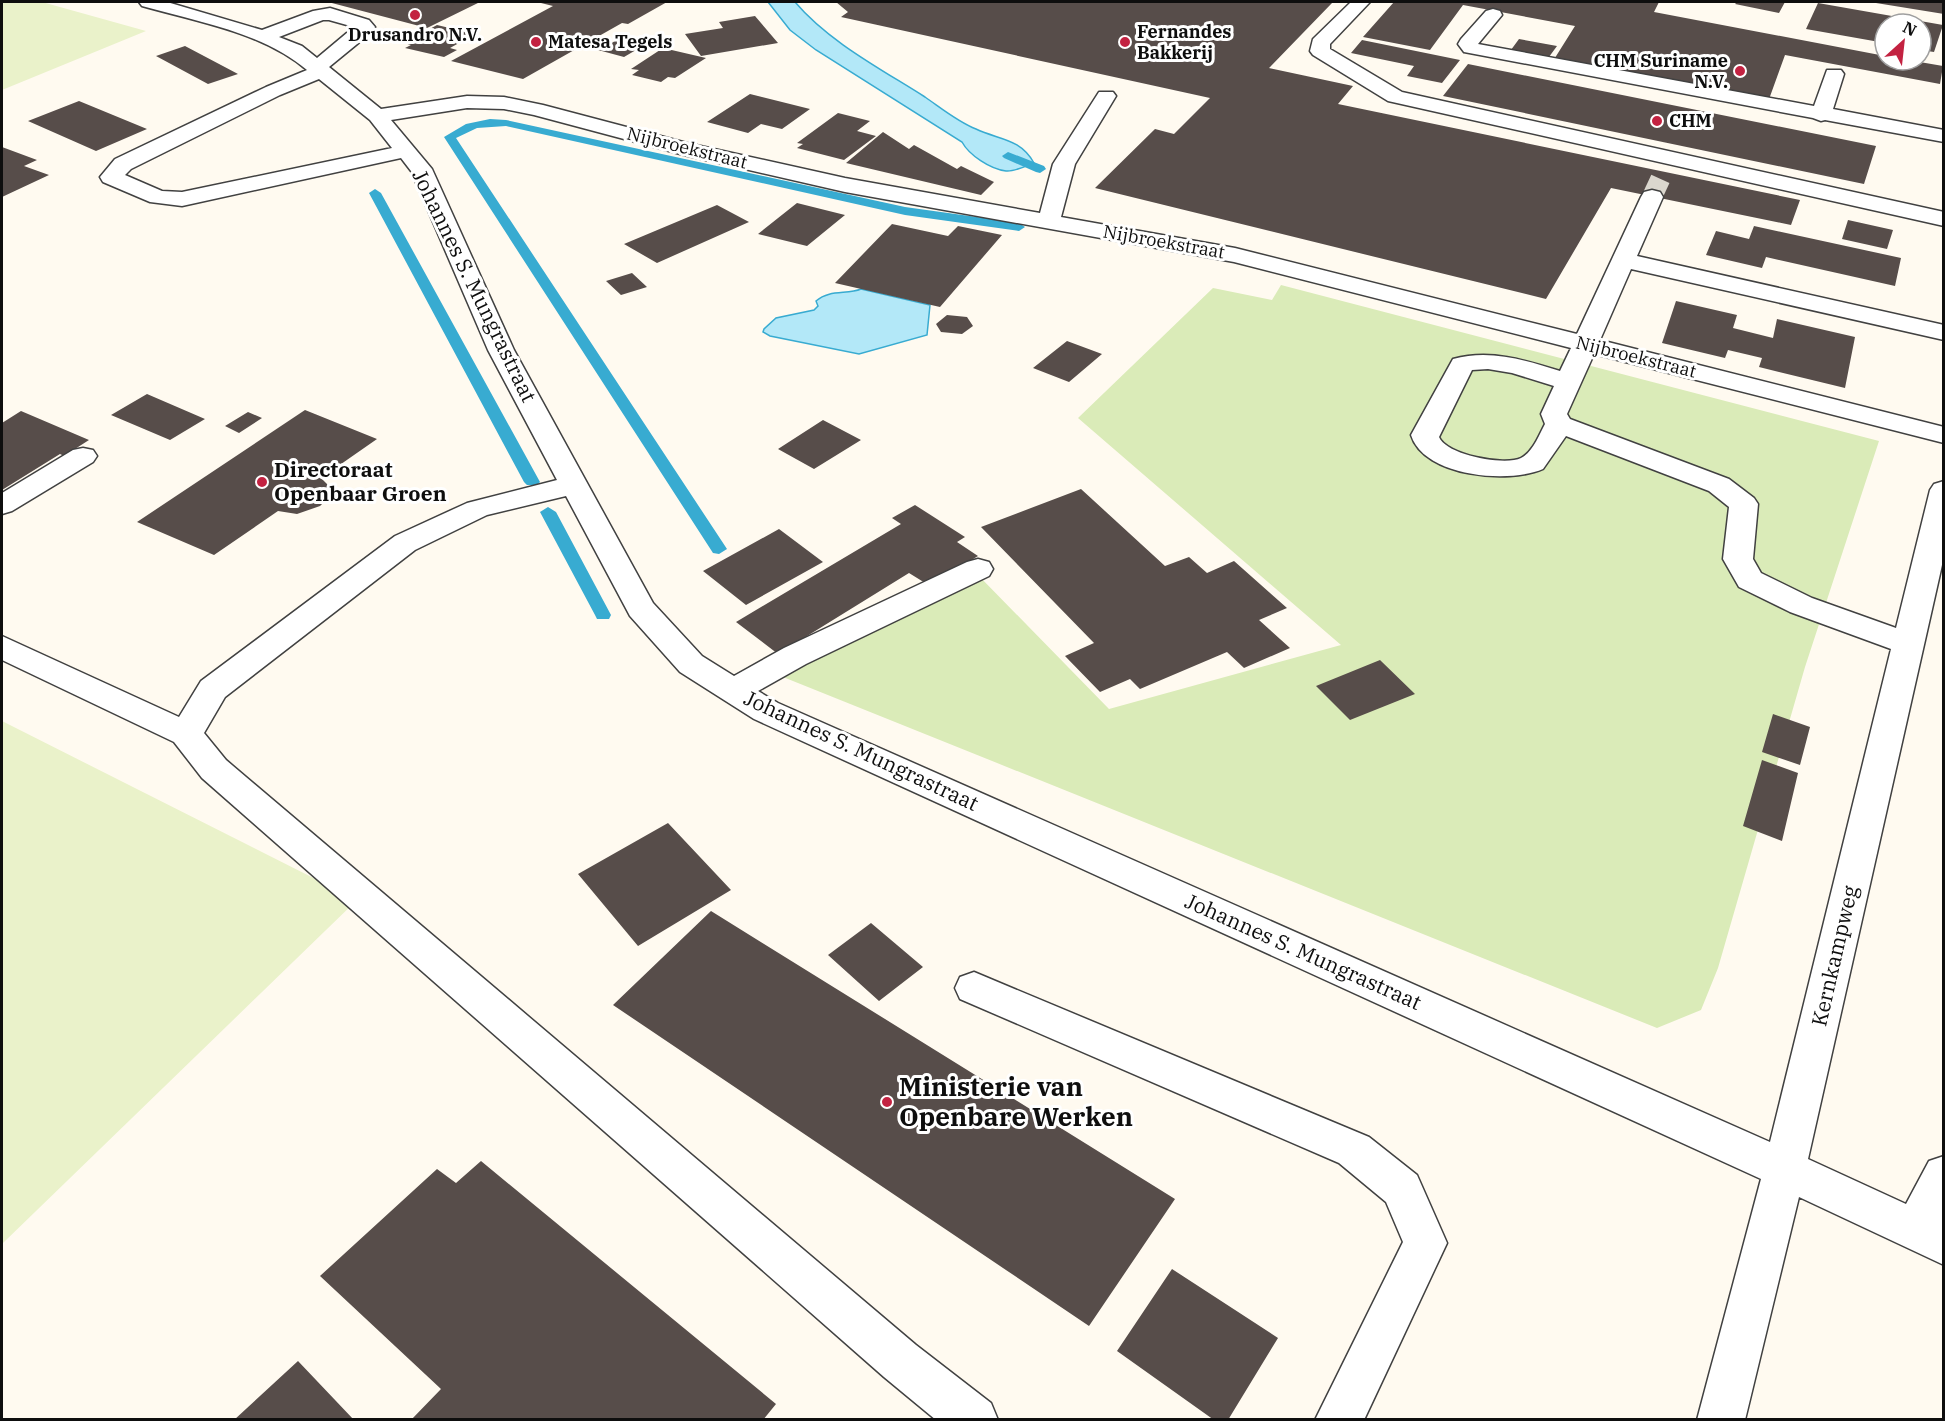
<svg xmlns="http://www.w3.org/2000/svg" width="1945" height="1421" font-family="'IBM Plex Serif',serif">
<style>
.green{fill:#daebb8}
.pitch{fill:#eaf2ca}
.water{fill:#b3e8f8;stroke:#38abd1;stroke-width:1.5}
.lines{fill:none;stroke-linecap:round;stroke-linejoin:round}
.stream{fill:#38abd1;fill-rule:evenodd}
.building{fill:#574d4a}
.minor-tunnel{stroke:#dbd7ce;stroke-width:20;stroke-dasharray:20 10;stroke-linecap:butt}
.minor-casing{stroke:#414141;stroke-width:3}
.minor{fill:#fff;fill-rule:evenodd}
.poi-dot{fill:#c32241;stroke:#fff;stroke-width:2}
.labels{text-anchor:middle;stroke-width:6;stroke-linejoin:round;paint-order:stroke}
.far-poi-label{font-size:18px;font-weight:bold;fill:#0e0e0e;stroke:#fff;text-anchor:start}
.far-street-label{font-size:18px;fill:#0e0e0e;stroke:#fff}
.street-label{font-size:21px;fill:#0e0e0e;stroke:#fff}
.poi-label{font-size:21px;font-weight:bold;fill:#0e0e0e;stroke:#fff;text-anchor:start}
.near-poi-label{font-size:26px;font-weight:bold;fill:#0e0e0e;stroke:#fff;text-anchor:start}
</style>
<rect width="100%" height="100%" fill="#fffaf0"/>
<!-- green -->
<path class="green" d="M 1281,285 L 1879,441 L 1805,667 L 1718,968 L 1701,1010 L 1657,1028 L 778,675 L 978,575 L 1109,709 L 1341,645 L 1078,418 L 1213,288 L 1272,300 Z"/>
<!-- pitch -->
<path class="pitch" d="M 2,2 L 42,2 L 146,31 L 2,90 Z
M 2,721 L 357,900 L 3,1243 L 2,1242 Z"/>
<!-- water -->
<path class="water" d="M 768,2 L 795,2 C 829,42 881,69 925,97 C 941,108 958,122 976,129 C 999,140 1020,138 1034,163 C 1026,166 1014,172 1006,171 C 990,169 969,155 962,142 L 816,50 L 790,30 Z
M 861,289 L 930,305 L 927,335 L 859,354 L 770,336 L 763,332 L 764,329 L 776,318 L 814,310 L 818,306 L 816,301 C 830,289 847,295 861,289 Z"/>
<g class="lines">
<!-- stream -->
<path class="stream" d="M 490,119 L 506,120 L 905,207 L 1019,223 L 1025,227 L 1019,231 L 905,215 L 506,126 L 477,128 L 456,138 L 727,549 L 719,554 L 713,553 L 444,137 L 466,124 Z
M 1008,152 L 1044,166 L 1046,169 L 1040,173 L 1036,172 L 1004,158 L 1002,156 Z
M 375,189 L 381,193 L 540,482 L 537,485 L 527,485 L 524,482 L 369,193 Z
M 548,507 L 556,512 L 611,615 L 609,619 L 597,619 L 595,615 L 540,512 Z"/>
</g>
<!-- building -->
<path class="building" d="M 328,2 L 480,2 L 427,28 Z
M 537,2 L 667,2 L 628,24 L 622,23 L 523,79 L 451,61 L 553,6 Z
M 836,2 L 1333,2 L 1269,68 L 1353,86 L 1338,104 L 1800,200 L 1791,225 L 1611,188 L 1546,299 L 1095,188 L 1155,129 L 1174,134 L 1210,98 L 841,17 L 848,12 Z
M 1394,2 L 1659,2 L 1654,12 L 1885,56 L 1885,60 L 1908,60 L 1943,66 L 1940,84 L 1785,55 L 1768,102 L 1553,61 L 1575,26 L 1463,5 L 1430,50 L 1363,37 Z
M 1737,2 L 1785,2 L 1779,13 L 1735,4 Z
M 1876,2 L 1944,2 L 1944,14 L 1876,3 Z
M 1818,3 L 1943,25 L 1934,52 L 1921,50 L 1921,24 L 1885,24 L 1885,43 L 1806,29 Z
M 755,16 L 778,43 L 701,56 L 685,34 L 723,28 L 719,22 Z
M 437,25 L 475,34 L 450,48 L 457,50 L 444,57 L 405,48 L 411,45 L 404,43 Z
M 623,37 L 648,43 L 624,57 L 598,50 Z
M 1519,39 L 1557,46 L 1546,61 L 1508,54 Z
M 1362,40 L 1460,60 L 1442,83 L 1407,76 L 1414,66 L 1351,53 Z
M 185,46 L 238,74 L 208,84 L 156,56 Z
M 663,48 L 706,58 L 675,78 L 668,77 L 661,82 L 632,75 L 639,70 L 631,69 Z
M 1468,64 L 1876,146 L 1864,184 L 1443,96 Z
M 750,94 L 810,109 L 782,129 L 761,124 L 748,133 L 707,122 Z
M 79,101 L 147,129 L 96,151 L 28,121 Z
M 838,113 L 870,121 L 857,131 L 876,136 L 844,160 L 797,148 L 803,144 L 797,143 Z
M 883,132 L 909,149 L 914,145 L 957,169 L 961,166 L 994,182 L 981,195 L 846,163 Z
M 2,147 L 37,160 L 24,166 L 49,175 L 2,197 Z
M 797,203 L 845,215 L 807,246 L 758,234 Z
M 717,205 L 749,222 L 657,263 L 624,244 Z
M 1848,220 L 1893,230 L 1887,249 L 1842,239 Z
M 892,224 L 948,236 L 958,226 L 1002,235 L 940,307 L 835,283 Z
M 1754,226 L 1901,258 L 1895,286 L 1766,257 L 1762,268 L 1706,255 L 1716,231 L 1749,239 Z
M 632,273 L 647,287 L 621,295 L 606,281 Z
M 1676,301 L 1737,315 L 1733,328 L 1773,338 L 1777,319 L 1855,337 L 1845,388 L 1759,367 L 1762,358 L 1728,350 L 1725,358 L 1662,343 Z
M 947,315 L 967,317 L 973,326 L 962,334 L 941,332 L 936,324 Z
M 1067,341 L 1102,354 L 1069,382 L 1033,368 Z
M 147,394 L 205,419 L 170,440 L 111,415 Z
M 305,410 L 377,439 L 321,478 L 332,489 L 332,494 L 320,506 L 297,514 L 278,511 L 214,555 L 137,522 Z
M 21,411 L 89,440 L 64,456 L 60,454 L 2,490 L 2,423 Z
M 248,412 L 262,418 L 239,433 L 225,426 Z
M 823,420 L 861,440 L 814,469 L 778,449 Z
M 1081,489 L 1165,566 L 1189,557 L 1207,573 L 1234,561 L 1287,608 L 1259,620 L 1290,648 L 1244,668 L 1227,652 L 1140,689 L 1130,679 L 1100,692 L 1065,656 L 1094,643 L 981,527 Z
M 915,505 L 965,537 L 957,542 L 978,556 L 930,586 L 909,573 L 778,654 L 736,622 L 901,524 L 892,518 Z
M 779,529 L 823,562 L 746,605 L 703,571 Z
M 1380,660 L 1415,694 L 1350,720 L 1316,686 Z
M 1773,714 L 1810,727 L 1800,765 L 1762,752 Z
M 1762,760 L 1798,773 L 1782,841 L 1743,826 Z
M 668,823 L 731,890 L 638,946 L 578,874 Z
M 711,911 L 1175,1199 L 1089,1326 L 613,1005 Z
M 871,923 L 923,967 L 879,1001 L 828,955 Z
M 481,1161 L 776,1404 L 763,1420 L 411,1420 L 441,1389 L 320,1276 L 437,1169 L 456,1183 Z
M 1172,1269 L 1278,1338 L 1228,1420 L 1214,1420 L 1117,1351 Z
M 298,1361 L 354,1420 L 234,1420 Z"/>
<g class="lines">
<!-- minor-tunnel -->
<path class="minor-tunnel" d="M 1652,197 L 1664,171"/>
<defs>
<path id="minor" d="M 139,2 L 167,2 L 262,30 L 313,11 L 330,8 L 369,20 L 375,27 L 373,31 L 329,67 L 381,109 L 467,96 L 504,97 L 543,105 L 687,143 L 845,178 L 1040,213 L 1053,164 L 1099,92 L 1113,92 L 1116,96 L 1075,164 L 1061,217 L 1235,248 L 1577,334 L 1641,197 L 1644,192 L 1652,190 L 1660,192 L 1663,197 L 1637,256 L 1944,325 L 1944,340 L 1631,269 L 1600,340 L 1944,427 L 1944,443 L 1594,354 L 1567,414 L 1570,419 L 1729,479 L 1754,498 L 1758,504 L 1753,559 L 1761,573 L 1812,598 L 1896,628 L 1930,490 L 1934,484 L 1944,481 L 1944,556 L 1808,1159 L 1906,1204 L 1929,1161 L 1944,1156 L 1944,1265 L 1799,1197 L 1745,1420 L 1697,1420 L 1761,1179 L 754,719 L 680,672 L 630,616 L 566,496 L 487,515 L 415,550 L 225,697 L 204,733 L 226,760 L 916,1345 L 991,1403 L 998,1420 L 936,1420 L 884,1377 L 202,778 L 174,742 L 2,660 L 2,636 L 179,717 L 201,681 L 395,536 L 467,503 L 557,480 L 488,350 L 411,171 L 401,158 L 182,206 L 150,202 L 103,182 L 100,177 L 115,159 L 266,87 L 307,70 C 262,32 198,22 142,6 ZM 323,20 L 329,20 L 354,27 L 317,58 L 302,46 L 279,37 ZM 319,79 L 370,120 L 392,148 L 182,192 L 162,191 L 125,175 L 131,169 L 280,95 ZM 467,108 L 504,109 L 534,115 L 684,155 L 845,192 L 1234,262 L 1571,348 L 1560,371 C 1525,360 1490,349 1453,359 L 1411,435 C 1424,477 1509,484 1543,469 L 1566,436 L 1709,491 L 1729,507 L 1723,559 L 1739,587 L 1790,612 L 1891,649 L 1770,1142 L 778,703 L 758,691 L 806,664 L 989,576 L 993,569 L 989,562 L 978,559 L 967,562 L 784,648 L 734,676 L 702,656 L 653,603 L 514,350 L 432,169 L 391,120 ZM 1488,369 L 1512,373 L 1554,386 L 1541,414 L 1545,424 C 1539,435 1533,452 1521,458 C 1505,466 1446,455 1439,437 L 1472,370 Z
M 1351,2 L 1370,2 L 1330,44 L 1330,49 L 1402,92 L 1944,212 L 1944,226 L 1388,101 L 1313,55 L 1310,51 L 1313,39 Z
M 1493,9 L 1500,11 L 1502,15 L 1478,44 L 1814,106 L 1827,70 L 1841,70 L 1844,74 L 1833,109 L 1944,130 L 1944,142 L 1825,120 L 1821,121 L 1813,118 L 1464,52 L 1458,44 L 1461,39 L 1486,11 Z
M 83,448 L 93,450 L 97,456 L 93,462 L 12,511 L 2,514 L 2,493 L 73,450 Z
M 974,972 L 1369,1137 L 1417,1175 L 1447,1243 L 1364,1420 L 1315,1420 L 1403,1242 L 1386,1202 L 1339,1163 L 960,999 L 955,988 L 960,977 Z"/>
</defs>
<!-- minor casing -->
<use href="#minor" class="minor-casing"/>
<!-- minor -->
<use href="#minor" class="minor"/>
</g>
<!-- markers -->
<g class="poi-dot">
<circle cx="415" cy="15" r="6"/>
<circle cx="536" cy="42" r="6"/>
<circle cx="1125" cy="42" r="6"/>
<circle cx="1740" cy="71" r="6"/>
<circle cx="1657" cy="121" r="6"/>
<circle cx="262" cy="482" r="6"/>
<circle cx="887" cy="1102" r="6"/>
</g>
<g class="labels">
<!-- far-poi labels -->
<g class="far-poi-label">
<text x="1137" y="38">Fernandes<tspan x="1137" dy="21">Bakkerij</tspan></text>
<text x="415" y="41" text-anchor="middle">Drusandro N.V.</text>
<text x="548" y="48">Matesa Tegels</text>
<text x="1728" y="67" text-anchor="end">CHM Suriname<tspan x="1728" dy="21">N.V.</tspan></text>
<text x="1669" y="127">CHM</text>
</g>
<!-- far-street labels -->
<g class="far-street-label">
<text transform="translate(687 148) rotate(14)" y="6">Nijbroekstraat</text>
<text transform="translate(1164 242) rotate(10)" y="6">Nijbroekstraat</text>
<text transform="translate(1636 357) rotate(14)" y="6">Nijbroekstraat</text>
</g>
<!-- street labels -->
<g class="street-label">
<text transform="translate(474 286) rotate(64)" y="7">Johannes S. Mungrastraat</text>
<text transform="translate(861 751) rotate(25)" y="7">Johannes S. Mungrastraat</text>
<text transform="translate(1303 952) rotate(24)" y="7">Johannes S. Mungrastraat</text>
<text transform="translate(1835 956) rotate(-77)" y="7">Kernkampweg</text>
</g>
<!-- poi labels -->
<g class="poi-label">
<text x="274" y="477">Directoraat<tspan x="274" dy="24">Openbaar Groen</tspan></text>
</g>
<!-- near-poi labels -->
<g class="near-poi-label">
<text x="899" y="1096">Ministerie van<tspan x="899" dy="30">Openbare Werken</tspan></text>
</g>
</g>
<!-- border -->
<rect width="1945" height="1421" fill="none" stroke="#0e0e0e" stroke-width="6"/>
<!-- north arrow -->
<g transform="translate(1903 42) rotate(27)"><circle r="28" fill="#ffffff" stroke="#9f9f9f" stroke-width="1.5"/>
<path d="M0-4.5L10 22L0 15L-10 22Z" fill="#c32241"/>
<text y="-9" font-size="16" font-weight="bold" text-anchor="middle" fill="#0e0e0e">N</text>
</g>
</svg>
